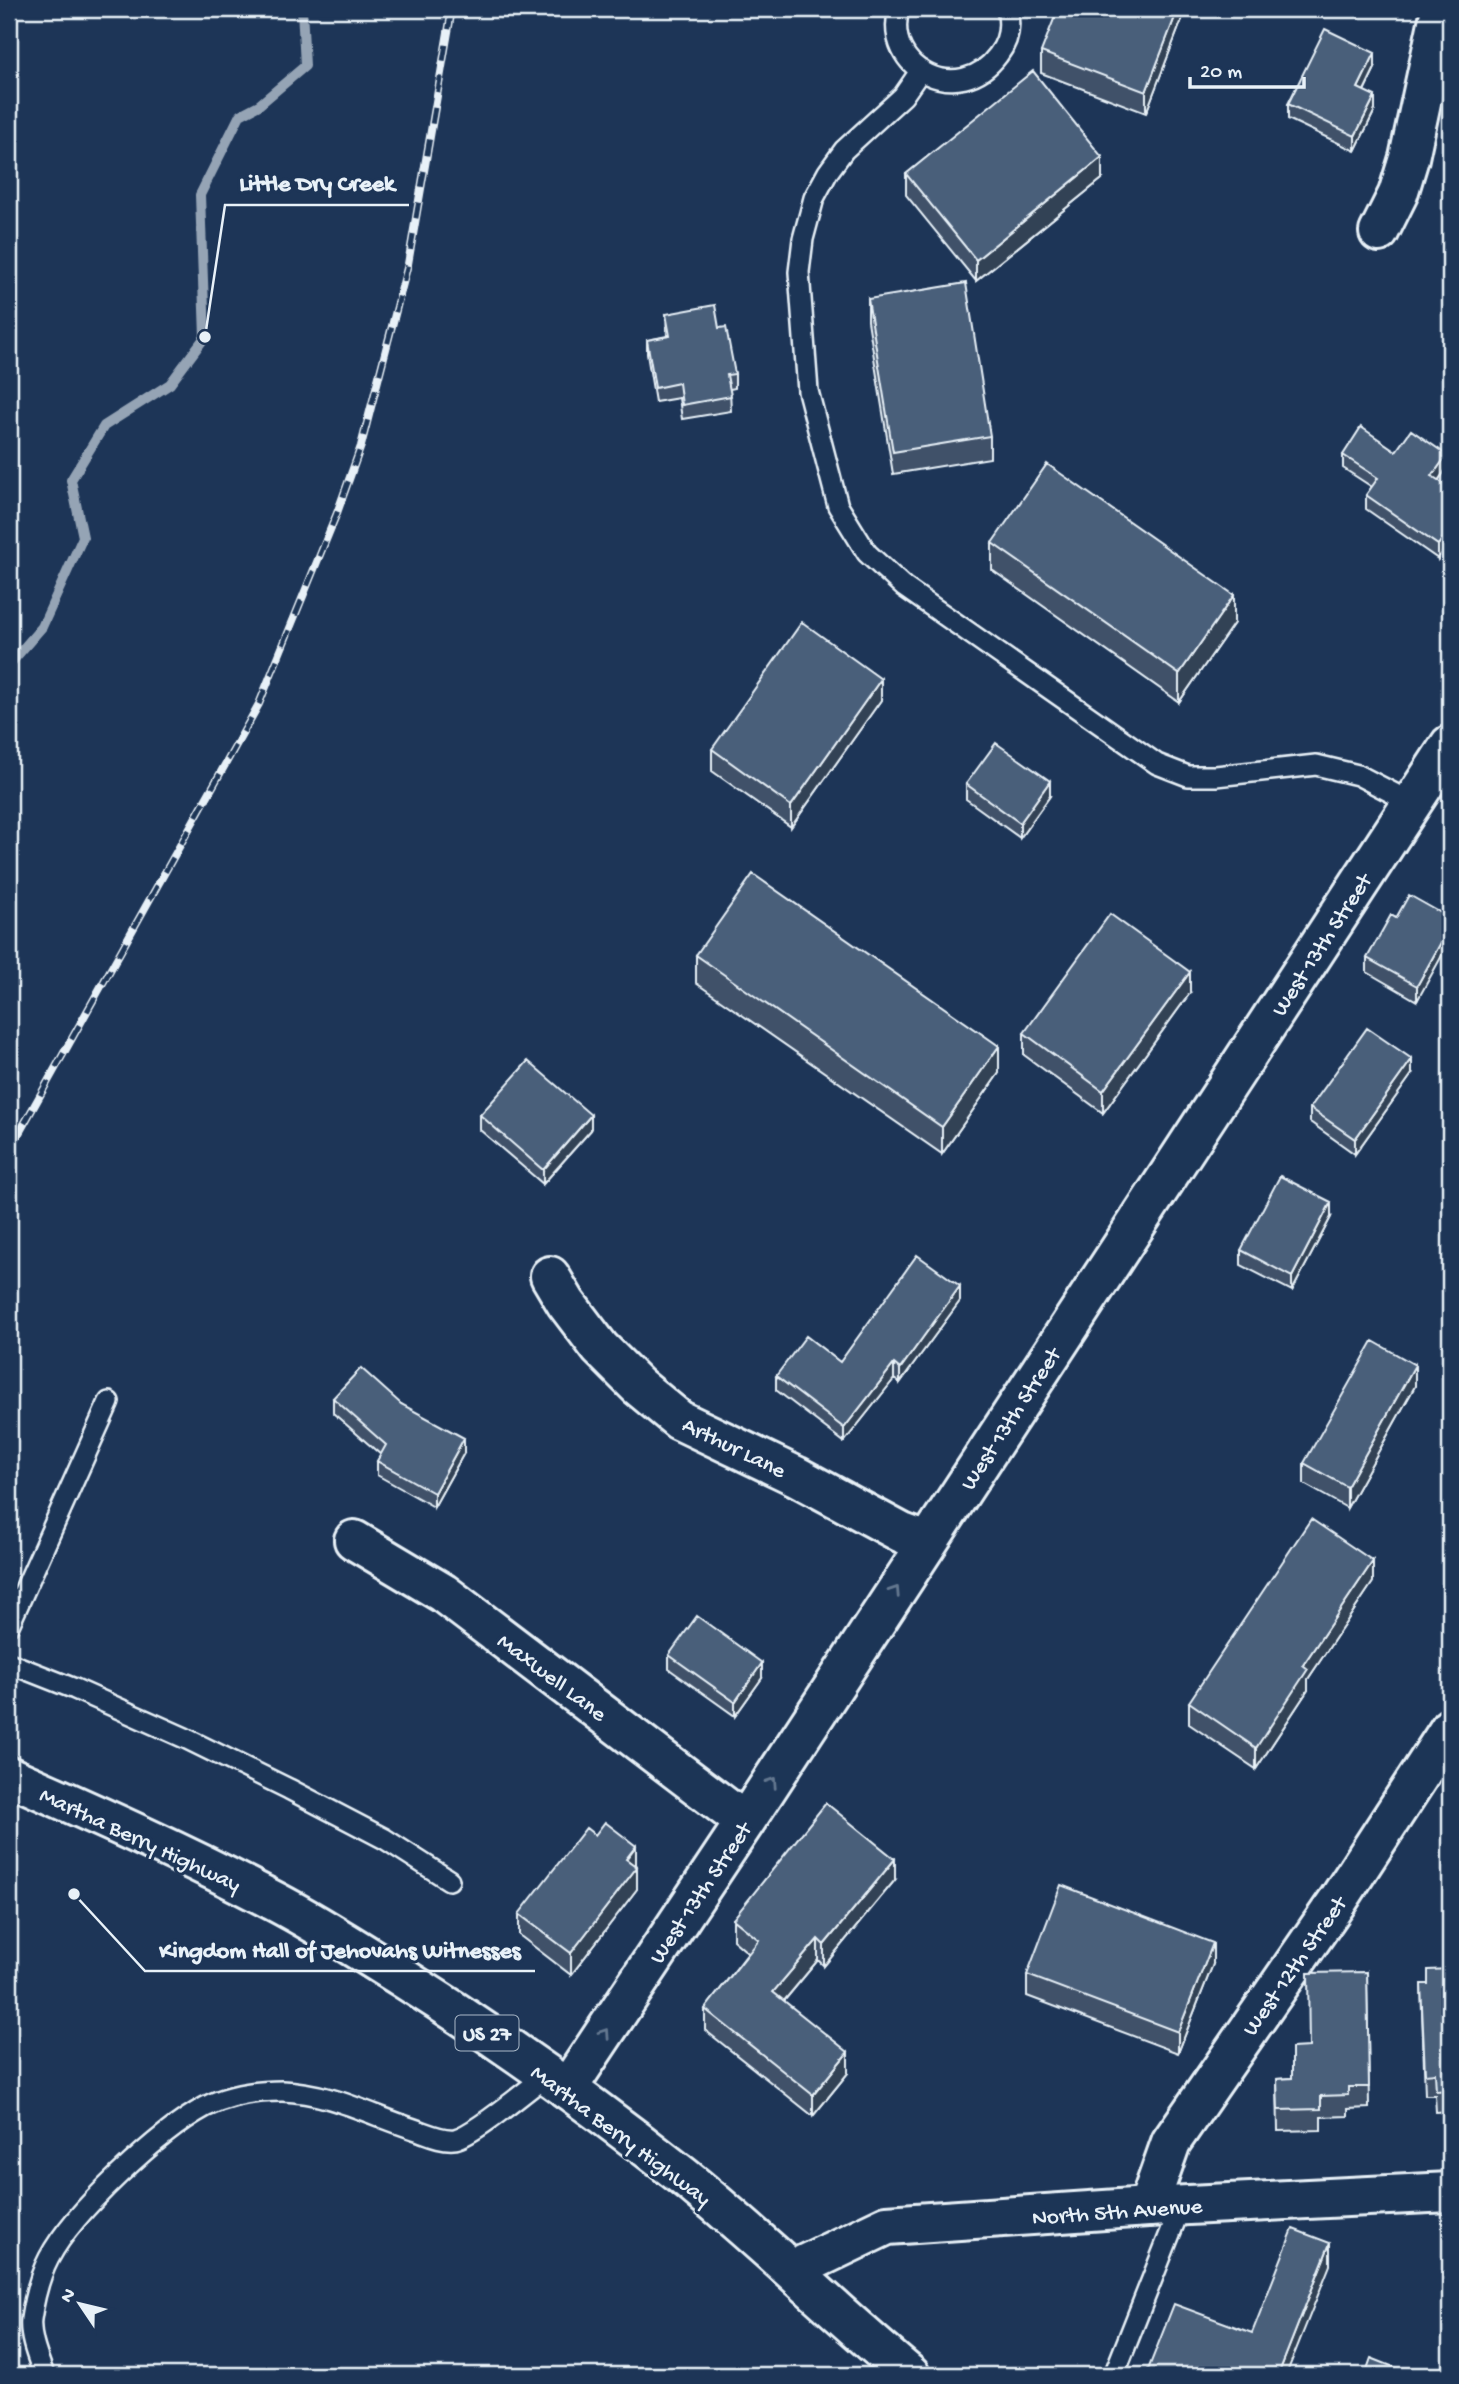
<svg xmlns="http://www.w3.org/2000/svg" width="1459" height="2384" font-family="'Gochi Hand',sans-serif">
<style>
.lines{fill:none;stroke-linecap:round;stroke-linejoin:round}
.stream{stroke:#95a4b5;stroke-width:10}
.lane-casing{stroke:#e8f1f8;stroke-width:24}
.street-casing{stroke:#e8f1f8;stroke-width:44}
.secondary-casing{stroke:#e8f1f8;stroke-width:44}
.primary-casing{stroke:#e8f1f8;stroke-width:44}
.lane{stroke:#1d3557;stroke-width:19}
.street{stroke:#1d3557;stroke-width:38}
.secondary{stroke:#1d3557;stroke-width:38}
.primary{stroke:#1d3557;stroke-width:38}
.rail-casing{stroke:#e8f1f8;stroke-width:8}
.rail{stroke:#1d3557;stroke-width:5;stroke-dasharray:16;stroke-linecap:butt}
.wall{fill:#3f5169;stroke:#e8f1f8;stroke-width:2}
.shaded-wall{fill:#334255;stroke:#e8f1f8;stroke-width:2}
.building{fill:#495e7a;stroke:#e8f1f8;stroke-width:2}
.oneway{stroke:#64778f}
.labels{text-anchor:middle;stroke-width:6;stroke-linejoin:round;paint-order:stroke}
.shield{fill:#1d3557;stroke:#abb9c8;stroke-width:2}
.shield-label{font-size:21px;font-weight:bold;fill:#e8f1f8}
.street-label{font-size:23px;fill:#e8f1f8;stroke:#1d3557}
.leader{fill:none;stroke:#e8f1f8;stroke-width:2.5}
.callout-dot{fill:#e8f1f8;stroke:#1d3557;stroke-width:2.5}
.callout-label{font-size:24px;text-anchor:middle;font-weight:bold;fill:#e8f1f8;stroke:#1d3557;stroke-width:6;stroke-linejoin:round;paint-order:stroke}
</style>
<rect width="100%" height="100%" fill="#1d3557"/>
<filter id="ink" filterUnits="userSpaceOnUse"><feTurbulence type="fractalNoise" baseFrequency=".0143" numOctaves="2"/><feDisplacementMap in="SourceGraphic" scale="14" xChannelSelector="R" yChannelSelector="G"/><feConvolveMatrix kernelMatrix="1 2 1 2 8 2 1 2 1" color-interpolation-filters="sRGB"/></filter>
<g filter="url(#ink)">
<g class="lines">
<!-- stream -->
<path class="stream" d="M 9,665 L 42,627 L 83,537 L 71,480 L 104,426 L 170,384 L 205,337 L 200,195 L 240,115 L 259,105 L 305,66 L 302,9"/>
<defs>
<path id="lane" d="M 899,9 C 882,70 960,107 998,55 C 1009,41 1011,26 1007,9
M 921,70 L 903,96 L 844,150 L 828,172 L 814,198 L 803,239 L 799,272 L 808,391 L 838,506 L 867,553 L 904,587 L 1157,764 L 1188,776 L 1216,776 L 1316,765 L 1358,775 L 1412,803
M 9,1625 L 109,1402
M 9,1663 L 75,1689 L 185,1738 L 289,1789 L 385,1839 L 449,1880
M 44,2375 C 38,2358 29,2337 31,2319 C 34,2299 40,2275 49,2258 C 73,2212 159,2132 205,2107 C 228,2095 256,2091 282,2091 C 328,2092 371,2115 414,2129 C 426,2133 443,2141 455,2139 C 474,2135 528,2089 547,2075
M 1114,2375 L 1181,2206"/>
<path id="street" d="M 1379,232 L 1398,194 L 1409,158 L 1441,9
M 550,1276 L 566,1303 L 600,1348 L 638,1386 L 679,1420 L 796,1476 L 902,1533 L 927,1542
M 354,1540 L 443,1593 L 745,1822
M 567,2089 L 745,1822 L 1450,745
M 1148,2207 L 1171,2142 L 1339,1899 L 1450,1728"/>
<path id="secondary" d="M 793,2270 L 887,2225 L 1148,2207 L 1450,2192"/>
<path id="primary" d="M 9,1776 C 99,1816 189,1856 276,1902 C 320,1925 361,1952 403,1978 C 500,2039 594,2106 684,2177 C 762,2240 833,2311 910,2375"/>
</defs>
<!-- lane casing -->
<use href="#lane" class="lane-casing"/>
<!-- street casing -->
<use href="#street" class="street-casing"/>
<!-- secondary casing -->
<use href="#secondary" class="secondary-casing"/>
<!-- primary casing -->
<use href="#primary" class="primary-casing"/>
<!-- lane -->
<use href="#lane" class="lane"/>
<!-- street -->
<use href="#street" class="street"/>
<!-- secondary -->
<use href="#secondary" class="secondary"/>
<!-- primary -->
<use href="#primary" class="primary"/>
<defs>
<path id="rail" d="M 9,1151 L 259,704 L 337,513 L 361,446 L 408,264 L 452,9"/>
</defs>
<!-- rail casing -->
<use href="#rail" class="rail-casing"/>
<!-- rail -->
<use href="#rail" class="rail"/>
</g>
<!-- wall -->
<path class="wall" d="M 1186,9 L 1146,113 L 1041,73 L 1041,52 Z
M 1375,68 L 1364,91 L 1375,110 L 1355,151 L 1288,119 L 1288,104 Z
M 906,174 L 1102,179 L 976,281 L 906,195 Z
M 868,299 L 990,436 L 990,458 L 893,474 L 868,321 Z
M 666,314 L 719,328 L 735,374 L 735,388 L 730,389 L 731,411 L 682,419 L 679,398 L 655,402 L 647,354 L 647,340 L 667,336 Z
M 1396,451 L 1447,468 L 1439,480 L 1438,559 L 1366,509 L 1366,495 L 1372,487 L 1343,468 L 1343,455 Z
M 992,543 L 1234,623 L 1179,702 L 992,570 Z
M 881,700 L 791,827 L 712,771 L 712,749 Z
M 966,784 L 1050,796 L 1020,838 L 966,799 Z
M 1396,918 L 1450,918 L 1417,1001 L 1367,972 L 1367,958 Z
M 696,955 L 999,1073 L 942,1154 L 696,983 Z
M 1190,993 L 1103,1113 L 1024,1055 L 1024,1033 Z
M 1412,1074 L 1355,1154 L 1310,1122 L 1310,1108 Z
M 480,1115 L 591,1130 L 543,1184 L 480,1130 Z
M 1331,1217 L 1292,1291 L 1241,1265 L 1241,1250 Z
M 960,1301 L 900,1383 L 894,1379 L 844,1442 L 776,1390 L 776,1376 L 840,1362 Z
M 1415,1386 L 1347,1508 L 1304,1484 L 1304,1463 Z
M 333,1398 L 401,1404 L 464,1453 L 434,1507 L 377,1475 L 377,1461 L 381,1455 L 333,1413 Z
M 1373,1582 L 1308,1679 L 1308,1690 L 1256,1769 L 1189,1724 L 1189,1702 Z
M 669,1655 L 762,1678 L 735,1716 L 669,1669 Z
M 636,1866 L 637,1889 L 571,1975 L 519,1935 L 519,1914 Z
M 895,1880 L 824,1966 L 818,1960 L 784,2001 L 848,2073 L 813,2116 L 705,2030 L 705,2009 L 748,1953 L 733,1940 L 733,1919 Z
M 1213,1964 L 1178,2053 L 1027,1996 L 1027,1975 Z
M 1450,1969 L 1450,2111 L 1436,2112 L 1435,2095 L 1425,2095 L 1421,1984 L 1428,1984 Z
M 1367,1972 L 1369,2108 L 1348,2109 L 1348,2116 L 1321,2117 L 1321,2130 L 1278,2131 L 1277,2079 L 1292,2078 L 1309,2048 Z"/>
<!-- shaded-wall -->
<path class="shaded-wall" d="M 1178,9 L 1186,9 L 1146,113 L 1146,92 Z
M 1375,53 L 1375,68 L 1358,103 L 1358,88 Z
M 1375,96 L 1375,110 L 1355,151 L 1355,136 Z
M 1102,157 L 1102,179 L 976,281 L 976,260 Z
M 1447,455 L 1447,468 L 1432,489 L 1432,476 Z
M 1450,527 L 1450,540 L 1438,559 L 1438,545 Z
M 1234,595 L 1234,623 L 1179,702 L 1179,674 Z
M 881,679 L 881,700 L 791,827 L 791,806 Z
M 1050,781 L 1050,796 L 1020,838 L 1020,823 Z
M 1450,926 L 1450,941 L 1417,1001 L 1417,986 Z
M 1190,972 L 1190,993 L 1103,1113 L 1103,1091 Z
M 999,1046 L 999,1073 L 942,1154 L 942,1127 Z
M 1412,1059 L 1412,1074 L 1355,1154 L 1355,1139 Z
M 591,1115 L 591,1130 L 543,1184 L 543,1170 Z
M 1331,1202 L 1331,1217 L 1292,1291 L 1292,1277 Z
M 960,1286 L 960,1301 L 900,1383 L 900,1369 Z
M 894,1364 L 894,1379 L 844,1442 L 844,1428 Z
M 1415,1365 L 1415,1386 L 1347,1508 L 1347,1487 Z
M 464,1438 L 464,1453 L 434,1507 L 434,1493 Z
M 1373,1561 L 1373,1582 L 1308,1679 L 1308,1690 L 1256,1769 L 1256,1748 L 1303,1665 Z
M 762,1663 L 762,1678 L 735,1716 L 735,1702 Z
M 636,1846 L 636,1867 L 626,1859 Z
M 895,1859 L 895,1880 L 824,1966 L 824,1945 Z
M 637,1867 L 637,1889 L 571,1975 L 571,1953 Z
M 818,1939 L 818,1960 L 773,2014 L 773,1992 Z
M 1213,1943 L 1213,1964 L 1178,2053 L 1178,2032 Z
M 848,2052 L 848,2073 L 813,2116 L 813,2095 Z
M 1330,2243 L 1330,2265 L 1286,2375 L 1278,2375 Z"/>
<!-- building -->
<path class="building" d="M 1058,9 L 1178,9 L 1146,92 L 1041,52 Z
M 1325,29 L 1375,53 L 1358,88 L 1375,96 L 1355,136 L 1288,104 Z
M 1033,71 L 1102,157 L 976,260 L 906,174 Z
M 966,283 L 990,436 L 893,452 L 868,299 Z
M 715,305 L 719,328 L 726,327 L 735,374 L 727,375 L 731,396 L 682,405 L 679,383 L 655,388 L 647,340 L 670,336 L 666,314 Z
M 1361,427 L 1396,451 L 1411,430 L 1447,455 L 1432,476 L 1450,488 L 1450,527 L 1438,545 L 1366,495 L 1378,478 L 1343,455 Z
M 1047,464 L 1234,595 L 1179,674 L 992,543 Z
M 802,622 L 881,679 L 791,806 L 712,749 Z
M 996,743 L 1050,781 L 1020,823 L 966,784 Z
M 753,874 L 999,1046 L 942,1127 L 696,955 Z
M 1409,895 L 1450,918 L 1450,926 L 1417,986 L 1367,958 L 1391,915 L 1396,918 Z
M 1110,914 L 1190,972 L 1103,1091 L 1024,1033 Z
M 1367,1028 L 1412,1059 L 1355,1139 L 1310,1108 Z
M 528,1061 L 591,1115 L 543,1170 L 480,1115 Z
M 1280,1176 L 1331,1202 L 1292,1277 L 1241,1250 Z
M 917,1255 L 960,1286 L 900,1369 L 894,1364 L 844,1428 L 776,1376 L 806,1336 L 840,1362 Z
M 1373,1341 L 1415,1365 L 1347,1487 L 1304,1463 Z
M 361,1368 L 401,1404 L 464,1438 L 434,1493 L 377,1461 L 386,1445 L 333,1398 Z
M 1311,1519 L 1373,1561 L 1303,1665 L 1308,1669 L 1256,1748 L 1189,1702 Z
M 697,1616 L 762,1663 L 735,1702 L 669,1655 Z
M 826,1803 L 895,1859 L 824,1945 L 818,1939 L 773,1992 L 848,2052 L 813,2095 L 705,2009 L 759,1940 L 733,1919 Z
M 605,1822 L 636,1846 L 626,1859 L 637,1867 L 571,1953 L 519,1914 L 586,1828 L 595,1835 Z
M 1061,1885 L 1213,1943 L 1178,2032 L 1027,1975 Z
M 1450,1969 L 1450,2090 L 1436,2091 L 1435,2073 L 1425,2074 L 1421,1984 L 1428,1984 L 1428,1970 Z
M 1367,1972 L 1369,2087 L 1348,2087 L 1348,2095 L 1321,2096 L 1321,2109 L 1278,2110 L 1277,2079 L 1292,2078 L 1292,2048 L 1309,2047 L 1308,1973 Z
M 1293,2229 L 1330,2243 L 1278,2375 L 1146,2375 L 1174,2304 L 1252,2333 Z
M 1371,2358 L 1414,2375 L 1365,2375 Z
M 1450,2367 L 1450,2375 L 1446,2375 Z"/>
<!-- one-way arrows -->
<defs><path id="oneway-chevron" d="M-2-3.5L2.5 0L-2 3.5" fill="none" stroke-width="1.6" stroke-linecap="round" stroke-linejoin="round" transform="scale(1.75)"/></defs>
<g class="oneway">
<use href="#oneway-chevron" transform="translate(895 1591) rotate(-57)"/>
<use href="#oneway-chevron" transform="translate(772 1782) rotate(-57)"/>
<use href="#oneway-chevron" transform="translate(605 2033) rotate(-56)"/>
</g>
</g>
<g class="labels">
<!-- shield labels -->
<rect class="shield" x="455.5" y="2015.5" width="63" height="35" rx="5"/>
<g class="shield-label">
<text x="487" y="2040">US 27</text>
</g>
<!-- street labels -->
<g class="street-label">
<text transform="translate(1320 944) rotate(-57)" y="8">West 13th Street</text>
<text transform="translate(1009 1418) rotate(-57)" y="8">West 13th Street</text>
<text transform="translate(735 1446) rotate(26)" y="8">Arthur Lane</text>
<text transform="translate(553 1676) rotate(37)" y="8">Maxwell Lane</text>
<text transform="translate(141 1838) rotate(25)" y="8">Martha Berry Highway</text>
<text transform="translate(699 1892) rotate(-56)" y="8">West 13th Street</text>
<text transform="translate(1293 1965) rotate(-55)" y="8">West 12th Street</text>
<text transform="translate(622 2134) rotate(37)" y="8">Martha Berry Highway</text>
<text transform="translate(1117 2210) rotate(-4)" y="8">North 5th Avenue</text>
</g>
</g>
<!-- callouts -->
<path class="leader" d="M205 337L225 205H409M74 1894L145 1971H535"/>
<g class="callout-dot">
<circle cx="205" cy="337" r="7"/>
<circle cx="74" cy="1894" r="7"/>
</g>
<g class="callout-label">
<text x="317" y="190">Little Dry Creek</text>
<text x="340" y="1957">Kingdom Hall of Jehovahs Witnesses</text>
</g>
<!-- margin -->
<rect width="1459" height="2384" fill="none" stroke="#1d3557" stroke-width="35"/>
<rect x="18" y="18" width="1424" height="2349" fill="none" stroke="#e8f1f8" stroke-width="2.5" filter="url(#ink)"/>
<!-- north arrow -->
<g transform="translate(80 2304) rotate(305)" stroke="#1d3557" stroke-width="5" paint-order="stroke">
<path d="M0-5L12 26L0 18L-12 26Z" fill="#e8f1f8"/>
<text y="-10" font-size="19" font-weight="bold" text-anchor="middle" fill="#e8f1f8">N</text>
</g>
<!-- scale -->
<path d="M1190 77v10h114v-10" fill="none" stroke="#e8f1f8" stroke-width="3.5"/>
<text x="1200" y="77" font-size="21" fill="#e8f1f8" stroke="#1d3557" stroke-width="5" paint-order="stroke">20 m</text>
</svg>
